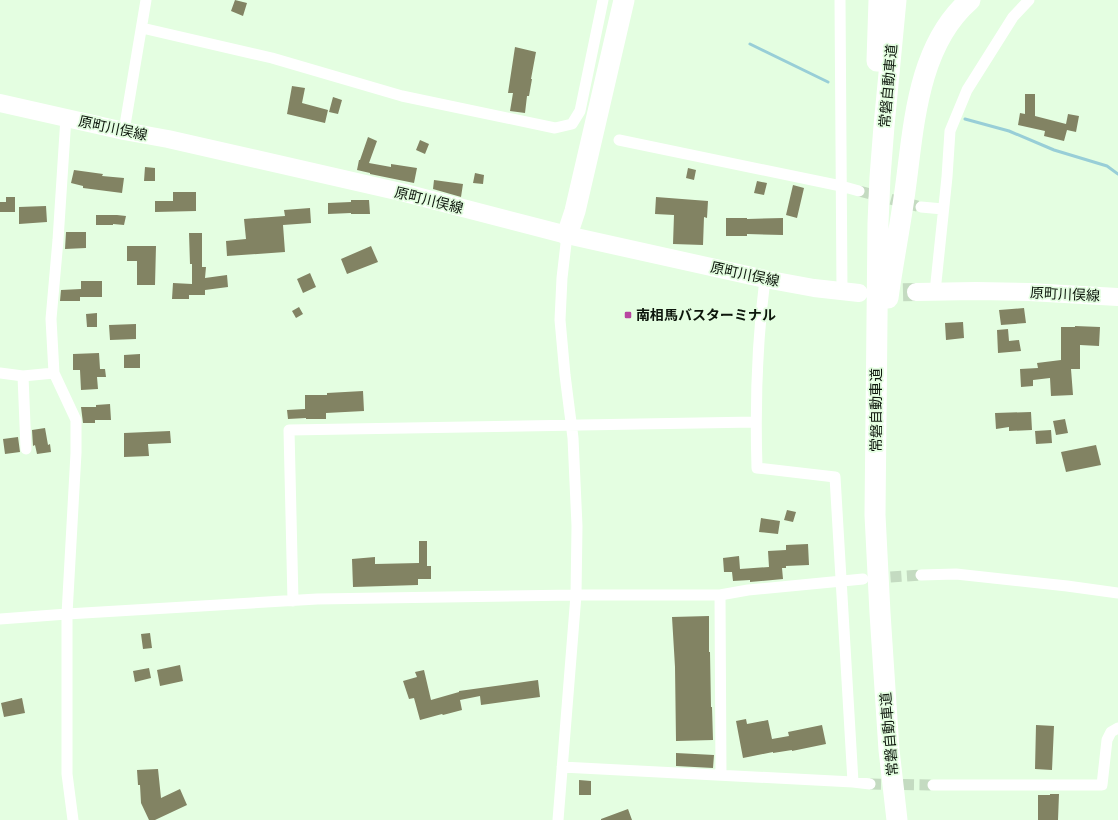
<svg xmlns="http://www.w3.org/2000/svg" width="1118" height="820" font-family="'Asap Condensed','Noto Sans JP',sans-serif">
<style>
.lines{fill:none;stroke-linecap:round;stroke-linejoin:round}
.stream{stroke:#98ced7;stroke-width:3}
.building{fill:#828363}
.street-tunnel{stroke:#c4dbc1;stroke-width:11;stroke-dasharray:11 5.5;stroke-linecap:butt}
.primary-tunnel{stroke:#c4dbc1;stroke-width:18;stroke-dasharray:18 9;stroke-linecap:butt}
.street{stroke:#fff;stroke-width:11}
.primary{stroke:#fff;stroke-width:18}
.highway{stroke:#fff;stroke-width:21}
.poi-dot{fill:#b846a0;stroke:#e4fee1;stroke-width:1.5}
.labels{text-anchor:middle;stroke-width:3.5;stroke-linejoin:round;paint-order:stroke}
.street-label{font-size:14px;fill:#0d160c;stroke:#e4fee1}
.poi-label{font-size:14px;font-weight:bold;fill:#0d160c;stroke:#e4fee1;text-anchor:start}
</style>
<rect width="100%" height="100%" fill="#e4fee1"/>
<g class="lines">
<!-- stream -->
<path class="stream" d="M 750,44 L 828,82
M 965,119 L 1009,131 L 1054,150 L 1107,166 L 1118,174"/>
</g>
<!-- building -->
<path class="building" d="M 235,0 L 247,3 L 243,16 L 231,11 Z
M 515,47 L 536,52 L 531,79 L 532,79 L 529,96 L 527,96 L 525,113 L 510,111 L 513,93 L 508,93 Z
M 292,86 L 305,88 L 302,103 L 328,110 L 325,123 L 287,114 Z
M 1025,94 L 1035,94 L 1035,116 L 1066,124 L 1068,114 L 1079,116 L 1076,132 L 1067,130 L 1064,141 L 1044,136 L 1045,131 L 1018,125 L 1020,113 L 1025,114 Z
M 333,97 L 342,100 L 338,114 L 329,112 Z
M 368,137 L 377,141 L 369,163 L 391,167 L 391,164 L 417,168 L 414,183 L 370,174 L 370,173 L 357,170 L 359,160 L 360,160 Z
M 420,140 L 429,144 L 425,154 L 416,150 Z
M 145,167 L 155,168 L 155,181 L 144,181 Z
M 688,168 L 696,170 L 694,180 L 686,178 Z
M 74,170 L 103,174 L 102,176 L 124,178 L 122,193 L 83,188 L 83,186 L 71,183 Z
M 475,173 L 484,175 L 483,184 L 473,183 Z
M 434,180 L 463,184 L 461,197 L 433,189 Z
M 757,181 L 767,183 L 764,195 L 754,193 Z
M 793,185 L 804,188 L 797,218 L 786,215 Z
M 173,192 L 196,192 L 196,211 L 155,212 L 155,201 L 173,201 Z
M 6,197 L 15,197 L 15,212 L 0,212 L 0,202 L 6,202 Z
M 656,197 L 708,201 L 707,218 L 704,217 L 703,245 L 673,244 L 674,215 L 655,214 Z
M 351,200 L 369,200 L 370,214 L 351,214 L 351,213 L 328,214 L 328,203 L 351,202 Z
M 46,206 L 47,222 L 19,224 L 19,207 Z
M 310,208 L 311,223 L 283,225 L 285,252 L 227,256 L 226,241 L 246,239 L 244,219 L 285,216 L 284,210 Z
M 96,215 L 117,215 L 126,216 L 124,225 L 113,224 L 113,225 L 96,225 Z
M 726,218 L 747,218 L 747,219 L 783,218 L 783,235 L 747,234 L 747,236 L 726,236 Z
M 66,232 L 86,232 L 86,248 L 65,249 Z
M 189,233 L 202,233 L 202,267 L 206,267 L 205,278 L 227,275 L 228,287 L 205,290 L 205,295 L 189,295 L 189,299 L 172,299 L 173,283 L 192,284 L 192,264 L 190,264 Z
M 127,246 L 156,246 L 155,285 L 137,285 L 137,261 L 127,261 Z
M 371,246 L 378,262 L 347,274 L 341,259 Z
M 310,273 L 316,287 L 303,293 L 297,279 Z
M 81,281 L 102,281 L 102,297 L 80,297 L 80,301 L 60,301 L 61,290 L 81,289 Z
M 299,307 L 303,314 L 296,318 L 292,311 Z
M 1024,308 L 1026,323 L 1001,325 L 999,310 Z
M 97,313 L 97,327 L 87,327 L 86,314 Z
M 963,322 L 964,338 L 946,340 L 945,323 Z
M 136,324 L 136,339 L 110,340 L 109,325 Z
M 1075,326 L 1100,327 L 1099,346 L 1080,345 L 1080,369 L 1071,369 L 1073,395 L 1051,396 L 1050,378 L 1033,380 L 1033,386 L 1021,387 L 1020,369 L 1038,368 L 1037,363 L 1061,360 L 1061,327 L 1075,327 Z
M 1008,329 L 1009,341 L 1019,340 L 1021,351 L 998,353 L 997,330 Z
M 99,353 L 100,369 L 105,369 L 106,377 L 97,377 L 98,389 L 81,390 L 80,370 L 73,370 L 73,354 Z
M 140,354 L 140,368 L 124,368 L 124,355 Z
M 363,391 L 364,411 L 326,413 L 326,419 L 306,419 L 306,418 L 288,419 L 287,410 L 305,409 L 305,395 L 327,395 L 327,393 Z
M 110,404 L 111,420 L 95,420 L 95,423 L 83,423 L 81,407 L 96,407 L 96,405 Z
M 1031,412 L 1032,430 L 1009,431 L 1009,427 L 996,429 L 995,413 Z
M 1065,419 L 1068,433 L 1056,435 L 1053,421 Z
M 45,428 L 48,445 L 50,444 L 51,452 L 37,454 L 35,445 L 33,446 L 32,430 Z
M 1051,430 L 1052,443 L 1036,444 L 1035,431 Z
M 170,431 L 171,443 L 148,444 L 149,456 L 124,457 L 124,433 Z
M 18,437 L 20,452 L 5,454 L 3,439 Z
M 1096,445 L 1101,465 L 1066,472 L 1061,452 Z
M 787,510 L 796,512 L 793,522 L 784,520 Z
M 761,518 L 780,521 L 778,534 L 759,532 Z
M 419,541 L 427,541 L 427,566 L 431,566 L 431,579 L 418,579 L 418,585 L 353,587 L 352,559 L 375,557 L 375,564 L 419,563 Z
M 808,544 L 809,565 L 786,566 L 786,568 L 782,568 L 783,579 L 750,582 L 750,580 L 733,581 L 732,572 L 724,572 L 723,558 L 739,556 L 740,569 L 769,567 L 768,551 L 786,550 L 786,545 Z
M 709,616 L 709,652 L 710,652 L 711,707 L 712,707 L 713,740 L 676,741 L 675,667 L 672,617 Z
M 150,633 L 152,648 L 143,649 L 141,634 Z
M 180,665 L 183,681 L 160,686 L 157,670 Z
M 149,668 L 151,678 L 135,682 L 133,671 Z
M 424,670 L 431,700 L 459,692 L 459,691 L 538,680 L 540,697 L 481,705 L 480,696 L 460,700 L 462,710 L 443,715 L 442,714 L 420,720 L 414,698 L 409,699 L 403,681 L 417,677 L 415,672 Z
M 22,698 L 25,713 L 4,717 L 1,703 Z
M 746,719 L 747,724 L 768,720 L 772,739 L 789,736 L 788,732 L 822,725 L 826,744 L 792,751 L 792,750 L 773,753 L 773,752 L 743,758 L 736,721 Z
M 1036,725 L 1054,726 L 1052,770 L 1035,769 Z
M 676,753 L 714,755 L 713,768 L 676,766 Z
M 158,769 L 161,798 L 180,789 L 187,805 L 155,820 L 149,820 L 141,803 L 140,785 L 138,785 L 137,770 Z
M 579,780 L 591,781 L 591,795 L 579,795 Z
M 1050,794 L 1059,794 L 1058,820 L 1038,820 L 1038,795 L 1050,795 Z
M 628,809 L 632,820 L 601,820 L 601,819 Z"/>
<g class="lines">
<!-- street-tunnel -->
<path class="street-tunnel" d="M 859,191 L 921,207
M 874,578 L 921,575
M 870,784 L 933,785"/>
<!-- primary-tunnel -->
<path class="primary-tunnel" d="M 876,293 L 916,292"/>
<!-- street -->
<path class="street" d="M 840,0 L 842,291
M 142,28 L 272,58 L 402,96 L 555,128 L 572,124 L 580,111 L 603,0
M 66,117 L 58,240 L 51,319 L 54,373 L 76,420 L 76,453 L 67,614 L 67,774 L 73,820
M 124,131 L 146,0
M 619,140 L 841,186 L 859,191
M 921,207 L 943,209
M 765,279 C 757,342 755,405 757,468 L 835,477 L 853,782
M 935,292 L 947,177 L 950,131 L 967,90 L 1013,17 L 1029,0
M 0,373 L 23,376 L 54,373
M 23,376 L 26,449
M 921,575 L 956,574 L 1067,586 L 1118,593
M 720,595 L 721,775
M 293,601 L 289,430 L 756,422
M 0,619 L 67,614 L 317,599 L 576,595 L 720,595 L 748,590 L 863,579
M 562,767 L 853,782 L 870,784
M 933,785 L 1102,785 L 1107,740 L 1111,732 L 1118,728
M 558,820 L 576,595 L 577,526 L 573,438 L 565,375 L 560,320 L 562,278 L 567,235"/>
<!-- primary -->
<path class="primary" d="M 0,103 L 124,131 L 168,139 L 405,193 L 567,235 L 765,279 L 814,288 L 859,293
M 916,292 L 976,291 L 1029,292 L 1118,297"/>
<!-- highway -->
<path class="highway" d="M 896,0 L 884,126 L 880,177 L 878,223 L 875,515 L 880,613 L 889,750 L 897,820
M 877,61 L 879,0
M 567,235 L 575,211 L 624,0
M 888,298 C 893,262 900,227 905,191 C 914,126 917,46 970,0"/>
</g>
<!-- markers -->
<rect class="poi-dot" x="624" y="311" width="8" height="8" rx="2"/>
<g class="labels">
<!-- street labels -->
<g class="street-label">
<text transform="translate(888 86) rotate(-85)" y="5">常磐自動車道</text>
<text transform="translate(113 128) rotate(12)" y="5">原町川俣線</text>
<text transform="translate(429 200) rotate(14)" y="5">原町川俣線</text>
<text transform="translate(745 274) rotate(12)" y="5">原町川俣線</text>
<text transform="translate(1065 294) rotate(3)" y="5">原町川俣線</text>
<text transform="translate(876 410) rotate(-90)" y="5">常磐自動車道</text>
<text transform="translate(889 734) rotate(-95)" y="5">常磐自動車道</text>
</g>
<!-- poi labels -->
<g class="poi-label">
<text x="636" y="320">南相馬バスターミナル</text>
</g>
</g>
</svg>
